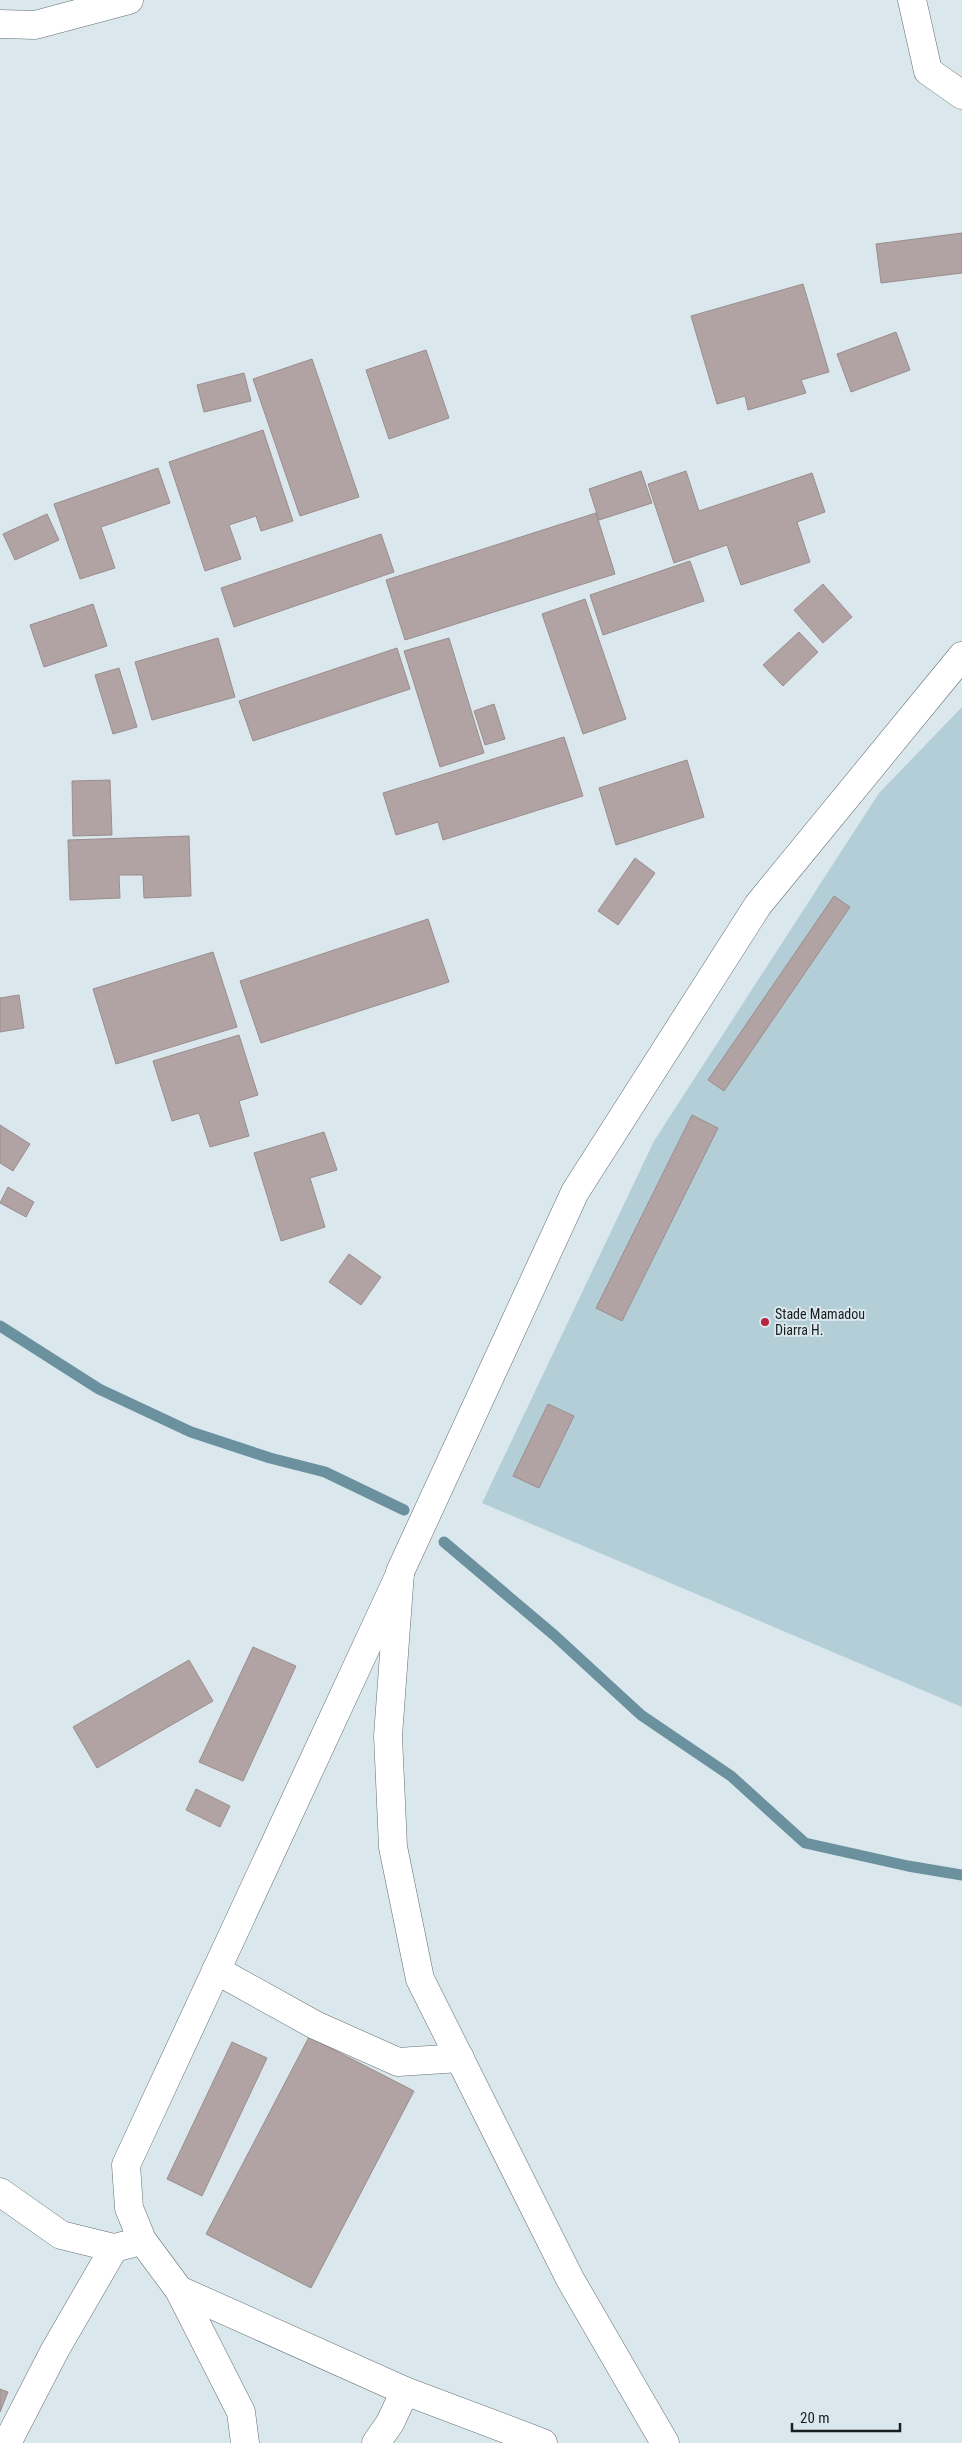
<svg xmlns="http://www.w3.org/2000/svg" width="962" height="2443" font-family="'Roboto Condensed',sans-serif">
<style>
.green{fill:#b4ced8}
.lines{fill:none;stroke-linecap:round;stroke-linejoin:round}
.stream{stroke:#6b919f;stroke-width:11}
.building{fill:#b1a2a3;stroke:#9b8d8d}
.street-casing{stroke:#626f73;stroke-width:29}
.secondary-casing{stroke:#626f73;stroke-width:29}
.primary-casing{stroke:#626f73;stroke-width:29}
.street{stroke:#fff;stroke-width:28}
.secondary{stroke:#fff;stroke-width:28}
.primary{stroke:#fff;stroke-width:28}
.poi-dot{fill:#b6243f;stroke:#dae8ee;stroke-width:2}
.labels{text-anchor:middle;stroke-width:4;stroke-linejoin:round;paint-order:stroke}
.poi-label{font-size:14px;fill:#181d1f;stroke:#dae8ee;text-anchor:start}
</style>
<rect width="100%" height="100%" fill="#dae8ee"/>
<!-- green -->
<path class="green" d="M 962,707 L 962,1707 L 482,1503 L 654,1141 L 879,793 Z"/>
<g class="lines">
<!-- stream -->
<path class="stream" d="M 0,1326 L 99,1389 L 191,1432 L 270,1458 L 325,1472 L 404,1510
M 444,1542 L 554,1635 L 641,1715 L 731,1776 L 805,1843 L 908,1866 L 962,1875"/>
</g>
<!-- building -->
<path class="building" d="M 962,233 L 962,273 L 881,283 L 876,244 Z
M 803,284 L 829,372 L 801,380 L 806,393 L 748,410 L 745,396 L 717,404 L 691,316 Z
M 896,332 L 910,370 L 851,392 L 837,354 Z
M 426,350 L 449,418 L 389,439 L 366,370 Z
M 312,359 L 359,497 L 300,516 L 253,379 Z
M 244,373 L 251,401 L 204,412 L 197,385 Z
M 263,430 L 293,521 L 261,531 L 256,516 L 229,525 L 241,559 L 205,571 L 169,462 Z
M 158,468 L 170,503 L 101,527 L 115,568 L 80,579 L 54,504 Z
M 641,471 L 652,503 L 599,520 L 589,489 Z
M 686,471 L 699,511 L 812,473 L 825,512 L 797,522 L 810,562 L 741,585 L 727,545 L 674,563 L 648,484 Z
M 596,513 L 615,574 L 405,640 L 386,580 Z
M 47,514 L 59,540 L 15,560 L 3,534 Z
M 381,534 L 394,572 L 234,627 L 221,588 Z
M 690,561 L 704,601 L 603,635 L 590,595 Z
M 823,584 L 852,617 L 823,643 L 794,610 Z
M 585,599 L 626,719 L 583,734 L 542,614 Z
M 93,604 L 107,646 L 44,667 L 30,625 Z
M 799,632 L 818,652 L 783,686 L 763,665 Z
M 218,638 L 235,697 L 152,720 L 135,662 Z
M 449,638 L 484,753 L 440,767 L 404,651 Z
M 397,648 L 410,689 L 253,741 L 239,701 Z
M 119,668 L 137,727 L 113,734 L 95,675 Z
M 494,704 L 505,739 L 485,745 L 474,711 Z
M 564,737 L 583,796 L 443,840 L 438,822 L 396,835 L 383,793 Z
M 687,760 L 704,817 L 616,845 L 599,788 Z
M 110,780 L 112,835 L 73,836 L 72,781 Z
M 189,836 L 191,896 L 144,898 L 143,875 L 119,875 L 120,898 L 70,900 L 68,840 Z
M 635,858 L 655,873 L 618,925 L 598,911 Z
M 834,896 L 850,907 L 724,1091 L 708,1080 Z
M 428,919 L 449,982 L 261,1043 L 240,981 Z
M 213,952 L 237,1027 L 116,1064 L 93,989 Z
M 19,995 L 24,1028 L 0,1032 L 0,998 Z
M 239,1035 L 258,1095 L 239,1101 L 249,1136 L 210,1147 L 199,1113 L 172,1121 L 153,1061 Z
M 692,1115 L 718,1128 L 622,1321 L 596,1308 Z
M 0,1125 L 30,1144 L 13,1171 L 0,1163 Z
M 324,1132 L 337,1170 L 310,1178 L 325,1227 L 281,1241 L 254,1153 Z
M 8,1187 L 34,1202 L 26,1217 L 0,1203 Z
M 349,1254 L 381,1277 L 361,1305 L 329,1282 Z
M 548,1404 L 574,1416 L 539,1488 L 513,1476 Z
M 253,1647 L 296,1666 L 243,1781 L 199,1762 Z
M 189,1660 L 213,1701 L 97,1768 L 73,1727 Z
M 196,1789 L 230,1806 L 220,1827 L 186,1810 Z
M 309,2037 L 414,2091 L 311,2288 L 206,2234 Z
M 232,2042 L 267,2058 L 202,2196 L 167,2179 Z
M 0,2389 L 8,2392 L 0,2412 Z"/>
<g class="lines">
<defs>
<path id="street" d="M 912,0 L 928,71 L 962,95
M 0,24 L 35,25 L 129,0
M 216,1970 L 315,2025 L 398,2062 L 460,2058
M 0,2192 L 61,2235 L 114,2248 L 130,2244
M 405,2391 L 543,2443
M 7,2443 L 55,2350 L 114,2248"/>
<path id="secondary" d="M 179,2290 L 405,2391 L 390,2423 L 376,2443
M 245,2443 L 241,2412 L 179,2290 L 142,2240 L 129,2208 L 126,2165 L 400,1574"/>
<path id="primary" d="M 665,2443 L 570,2279 L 420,1979 L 393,1847 L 388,1736 L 400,1572 L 575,1192 L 758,905 L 962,656"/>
</defs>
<!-- street casing -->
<use href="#street" class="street-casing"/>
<!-- secondary casing -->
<use href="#secondary" class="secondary-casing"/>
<!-- primary casing -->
<use href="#primary" class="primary-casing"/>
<!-- street -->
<use href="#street" class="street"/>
<!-- secondary -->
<use href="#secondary" class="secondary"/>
<!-- primary -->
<use href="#primary" class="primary"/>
</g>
<!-- markers -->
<circle class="poi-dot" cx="765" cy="1322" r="5"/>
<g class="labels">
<!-- poi labels -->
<g class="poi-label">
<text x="775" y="1319">Stade Mamadou<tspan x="775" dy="16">Diarra H.</tspan></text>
</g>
</g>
<!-- scale -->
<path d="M792 2423v8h108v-8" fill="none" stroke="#181d1f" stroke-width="2.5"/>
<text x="800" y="2423" font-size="15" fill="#181d1f" stroke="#dae8ee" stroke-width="4" paint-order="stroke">20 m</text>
</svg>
